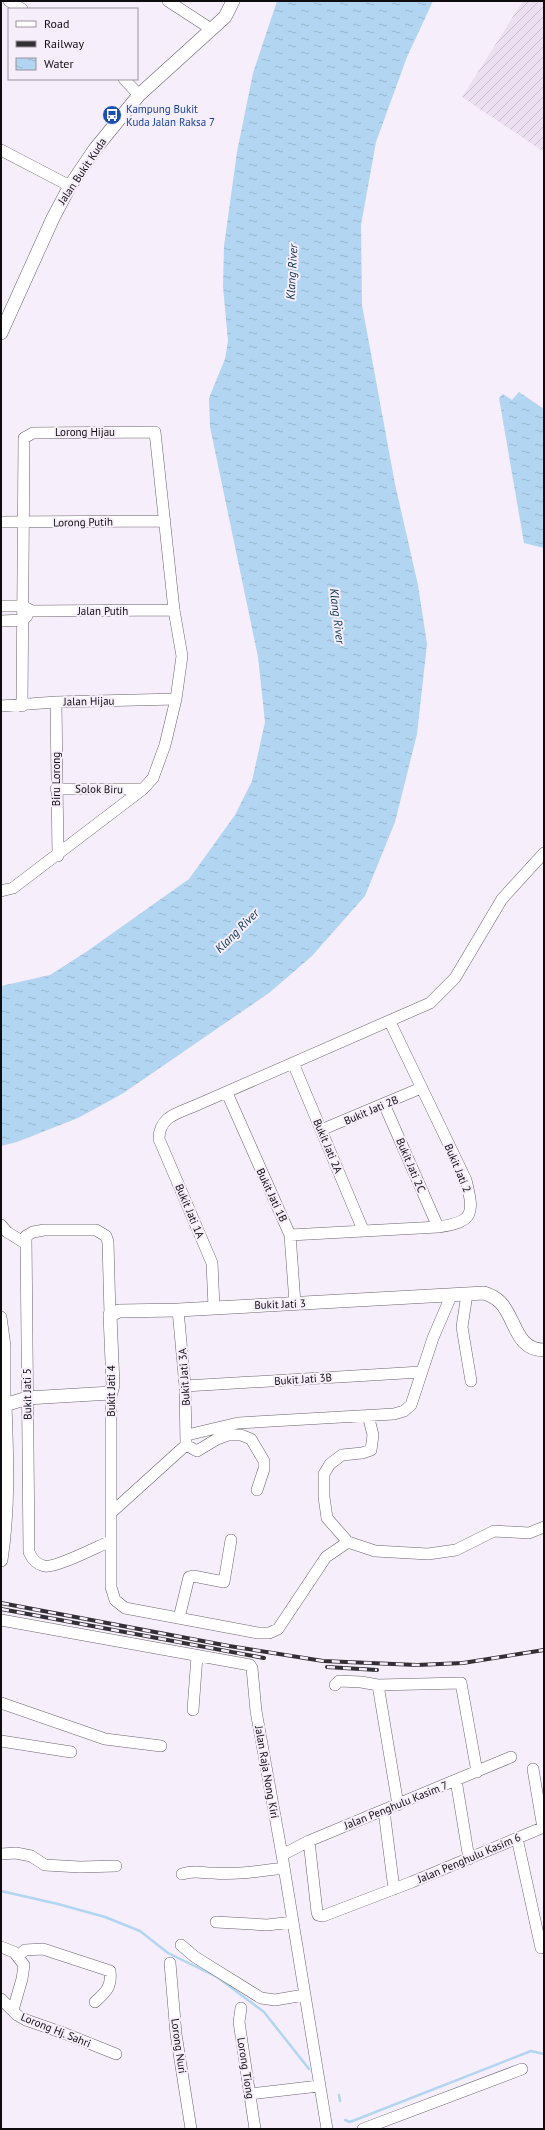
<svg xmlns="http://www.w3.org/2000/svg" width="545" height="2130" font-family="'PT Sans',sans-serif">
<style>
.industrial{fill:url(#industrial-furrows)}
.water{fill:url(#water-ripples)}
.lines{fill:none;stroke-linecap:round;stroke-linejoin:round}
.stream{stroke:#b2d5f1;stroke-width:2.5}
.minor-casing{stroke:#6a636e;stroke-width:12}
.tertiary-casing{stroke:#6a636e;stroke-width:14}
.minor{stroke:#fff;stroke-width:11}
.tertiary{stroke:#fff;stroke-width:13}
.rail-casing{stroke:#323034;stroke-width:4}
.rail{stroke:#f6eefa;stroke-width:2.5;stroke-dasharray:8;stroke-linecap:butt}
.labels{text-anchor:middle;stroke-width:4;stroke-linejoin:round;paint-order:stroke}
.transit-label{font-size:11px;fill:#164399;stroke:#f6eefa;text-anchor:start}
.street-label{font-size:11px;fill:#0e0c0f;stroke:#f6eefa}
.water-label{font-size:12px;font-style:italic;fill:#08344f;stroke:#f6eefa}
</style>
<defs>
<pattern id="industrial-furrows" width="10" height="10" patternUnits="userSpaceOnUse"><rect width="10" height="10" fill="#ecdff2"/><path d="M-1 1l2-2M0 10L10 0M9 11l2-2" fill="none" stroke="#c9bece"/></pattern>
<pattern id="water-ripples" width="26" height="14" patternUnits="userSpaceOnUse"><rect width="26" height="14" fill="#b2d5f1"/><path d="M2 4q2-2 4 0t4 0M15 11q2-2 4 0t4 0" fill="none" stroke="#98b6cd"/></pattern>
</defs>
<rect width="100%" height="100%" fill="#f6eefa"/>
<!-- industrial -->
<path class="industrial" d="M 523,1 L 544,1 L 544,152 L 462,97 Z"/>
<!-- water -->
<path class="water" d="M 277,1 L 433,1 L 407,57 L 376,142 L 361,225 L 362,305 L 395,484 L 418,585 L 427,644 L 417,734 L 395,822 L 365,896 L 312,956 L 269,993 L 122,1094 L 78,1118 L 17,1142 L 1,1146 L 1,986 L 50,975 L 86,952 L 189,879 L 235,815 L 252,781 L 265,722 L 258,657 L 210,427 L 209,398 L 225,359 L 228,341 L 223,287 L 224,246 L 237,152 L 253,73 Z
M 519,392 L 544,409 L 544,548 L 524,543 L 499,398 L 503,394 L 512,400 Z"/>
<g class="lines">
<!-- stream -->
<path class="stream" d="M 1,1891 L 58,1904 L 105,1917 L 140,1931 L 168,1953 L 217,1977 L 264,2012 L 309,2069
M 339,2095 L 340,2101
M 345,2120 L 350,2122 L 531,2051 L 544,2054"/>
<defs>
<path id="minor" d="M 9,1 L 22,9
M 168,1 L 211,29
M 124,79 L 139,95
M 1,150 L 70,186
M 1,522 L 165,521
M 1,606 L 23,606 L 32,611 L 174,610
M 1,621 L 23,620 L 27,616
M 56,702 L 58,856
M 1,706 L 56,702 L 176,699
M 56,789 L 143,789
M 1,891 L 13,888 L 143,789 L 153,778 L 165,745 L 176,699 L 182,656 L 174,610 L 155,432 L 33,433 L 24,438 L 22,706
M 293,1063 L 363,1230
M 227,1093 L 290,1235 L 295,1303
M 384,1104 L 438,1227
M 321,1130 L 421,1088
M 1,1225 L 7,1232 L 25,1243
M 290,1235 L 438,1227 C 475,1222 474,1213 466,1180 L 390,1022
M 467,1294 L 462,1327 L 471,1381
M 214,1307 L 212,1263 L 159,1139 C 159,1115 180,1113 199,1104 L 430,1003 L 455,978 L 502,899 L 544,853
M 178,1310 L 185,1386 L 186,1445
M 110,1315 L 108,1242 L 106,1236 L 96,1230 L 44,1230 L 33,1232 L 26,1236 L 29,1552 C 32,1559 36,1564 44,1566 C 55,1569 98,1546 111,1541
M 1,1317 L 5,1346 L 5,1405 L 1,1408
M 185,1386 L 421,1372
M 111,1393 L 111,1587 L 115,1600 L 125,1608 L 258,1633 L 269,1633 L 278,1629 L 326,1557 L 348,1542
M 368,1415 L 373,1435 L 371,1450 L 362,1453 L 342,1455 L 330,1464 L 324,1474 L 324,1497 L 327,1518 L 348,1542 L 375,1551 L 428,1554 L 456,1550 L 494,1531 L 529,1533 L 544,1527
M 187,1435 L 238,1423 L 394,1414 L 404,1411 L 411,1405 L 433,1338 L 451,1296
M 186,1445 L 197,1451 L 217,1439 L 228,1435 L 241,1435 L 251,1439 L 264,1461 L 264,1469 L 257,1490
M 112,1512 L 186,1445
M 179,1618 L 189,1577 L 193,1576 L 224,1582 L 231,1540
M 1,1620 L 250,1665 L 252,1668 L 256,1711 L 282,1855 L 327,2129
M 335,1685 L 339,1681 L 361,1682 L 378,1685 L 461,1683 L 477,1772
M 378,1685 L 398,1805
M 1,1703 L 105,1739 L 161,1746
M 193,1710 L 197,1656
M 1,1741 L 71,1752
M 533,1769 L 543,1828
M 456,1780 L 469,1859
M 384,1811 L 394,1889
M 517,1838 L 541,1948
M 309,1841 L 317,1912 L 318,1915 L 323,1916 L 412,1882 L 544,1827
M 1,1854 L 16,1853 L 31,1856 L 45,1865 L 80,1867 L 116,1866
M 282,1855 L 309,1841 L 511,1757
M 182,1874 C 194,1870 201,1873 213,1873 C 236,1875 261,1871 284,1868
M 216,1922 L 267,1925 L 293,1922
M 181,1945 L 195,1957 L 261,1998 L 275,2000 L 304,1995
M 1,1947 L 14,1952 L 24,1965 L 22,1979 L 13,2010
M 18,1956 L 25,1950 L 43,1949 L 110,1971 C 112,1987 106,1992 95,2002
M 170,1963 L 176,2034 L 191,2129
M 1,1999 L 17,2015 L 26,2020 L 66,2034 L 116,2054
M 241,2008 L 239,2022 L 255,2129
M 250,2094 L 319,2086
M 363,2129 L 522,2069"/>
<path id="tertiary" d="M 1,333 L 53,218 L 70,186 L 95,149 L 139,95 L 225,17 L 233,1
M 1,1560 C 9,1508 7,1457 5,1405 L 27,1398 L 111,1393 L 113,1385 L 110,1315 L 119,1311 L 178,1310 L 484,1293 C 490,1295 495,1297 500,1302 C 516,1318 515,1350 544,1350"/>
</defs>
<!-- minor casing -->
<use href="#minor" class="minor-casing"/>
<!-- tertiary casing -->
<use href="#tertiary" class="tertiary-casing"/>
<!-- minor -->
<use href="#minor" class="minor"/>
<!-- tertiary -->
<use href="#tertiary" class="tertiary"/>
<defs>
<path id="rail" d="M 1,1603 L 229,1646 L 323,1661 L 417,1665 L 463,1663 L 544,1650
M 1,1609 L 264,1658
M 327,1667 L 377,1670"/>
</defs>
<!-- rail casing -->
<use href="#rail" class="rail-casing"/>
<!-- rail -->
<use href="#rail" class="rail"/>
</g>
<!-- icons -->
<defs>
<symbol id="bus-disc" viewBox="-11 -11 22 22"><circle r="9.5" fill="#1a4fb4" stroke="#f6eefa"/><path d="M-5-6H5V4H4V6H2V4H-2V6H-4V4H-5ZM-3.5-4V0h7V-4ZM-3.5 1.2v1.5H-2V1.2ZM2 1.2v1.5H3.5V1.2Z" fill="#fff"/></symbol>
</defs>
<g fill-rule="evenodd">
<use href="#bus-disc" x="101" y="104" width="22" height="22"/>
</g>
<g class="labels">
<!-- transit labels -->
<g class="transit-label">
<text x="126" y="113">Kampung Bukit<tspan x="126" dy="13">Kuda Jalan Raksa 7</tspan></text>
</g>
<!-- street labels -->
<g class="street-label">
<text transform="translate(82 171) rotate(-56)" y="4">Jalan Bukit Kuda</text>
<text x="85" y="436">Lorong Hijau</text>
<text transform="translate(83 522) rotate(-1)" y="4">Lorong Putih</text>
<text x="103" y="615">Jalan Putih</text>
<text transform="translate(89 701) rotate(-1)" y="4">Jalan Hijau</text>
<text transform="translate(56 779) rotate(-90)" y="4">Biru Lorong</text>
<text transform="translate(99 789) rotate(1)" y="4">Solok Biru</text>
<text transform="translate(371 1110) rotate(-23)" y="4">Bukit Jati 2B</text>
<text transform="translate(328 1146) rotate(67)" y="4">Bukit Jati 2A</text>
<text transform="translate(411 1165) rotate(67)" y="4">Bukit Jati 2C</text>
<text transform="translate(458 1168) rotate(67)" y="4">Bukit Jati 2</text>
<text transform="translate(272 1195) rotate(65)" y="4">Bukit Jati 1B</text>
<text transform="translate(190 1211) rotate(67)" y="4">Bukit Jati 1A</text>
<text transform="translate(280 1304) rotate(-2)" y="4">Bukit Jati 3</text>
<text transform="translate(184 1377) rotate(-94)" y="4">Bukit Jati 3A</text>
<text transform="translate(303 1379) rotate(-4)" y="4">Bukit Jati 3B</text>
<text transform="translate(111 1391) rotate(-90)" y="4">Bukit Jati 4</text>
<text transform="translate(27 1394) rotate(-91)" y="4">Bukit Jati 5</text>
<text transform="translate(267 1772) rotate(80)" y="4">Jalan Raja Nong Kiri</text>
<text transform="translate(396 1805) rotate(-22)" y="4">Jalan Penghulu Kasim 7</text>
<text transform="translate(469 1858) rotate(-23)" y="4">Jalan Penghulu Kasim 6</text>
<text transform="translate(56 2030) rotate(22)" y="4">Lorong Hj. Sahri</text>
<text transform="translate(179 2046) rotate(82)" y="4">Lorong Nuri</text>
<text transform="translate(246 2068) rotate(81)" y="4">Lorong Tiong</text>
</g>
<!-- water labels -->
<g class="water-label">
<text transform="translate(292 272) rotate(-87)" y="4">Klang River</text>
<text transform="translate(337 616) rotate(83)" y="4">Klang River</text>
<text transform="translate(237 931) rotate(-45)" y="4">Klang River</text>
</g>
</g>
<!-- border -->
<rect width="545" height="2130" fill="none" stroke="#0e0c0f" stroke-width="4"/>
<!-- legend -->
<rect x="8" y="8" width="130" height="72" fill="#f6eefa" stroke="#99949c"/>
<rect x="16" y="21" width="20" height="6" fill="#ffffff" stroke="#99949c"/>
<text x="44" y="28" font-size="12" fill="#0e0c0f">Road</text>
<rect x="16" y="41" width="20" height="6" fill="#323034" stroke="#99949c"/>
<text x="44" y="48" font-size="12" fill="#0e0c0f">Railway</text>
<rect x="16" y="58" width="20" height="12" fill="url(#water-ripples)" stroke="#99949c"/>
<text x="44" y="68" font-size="12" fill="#0e0c0f">Water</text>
</svg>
